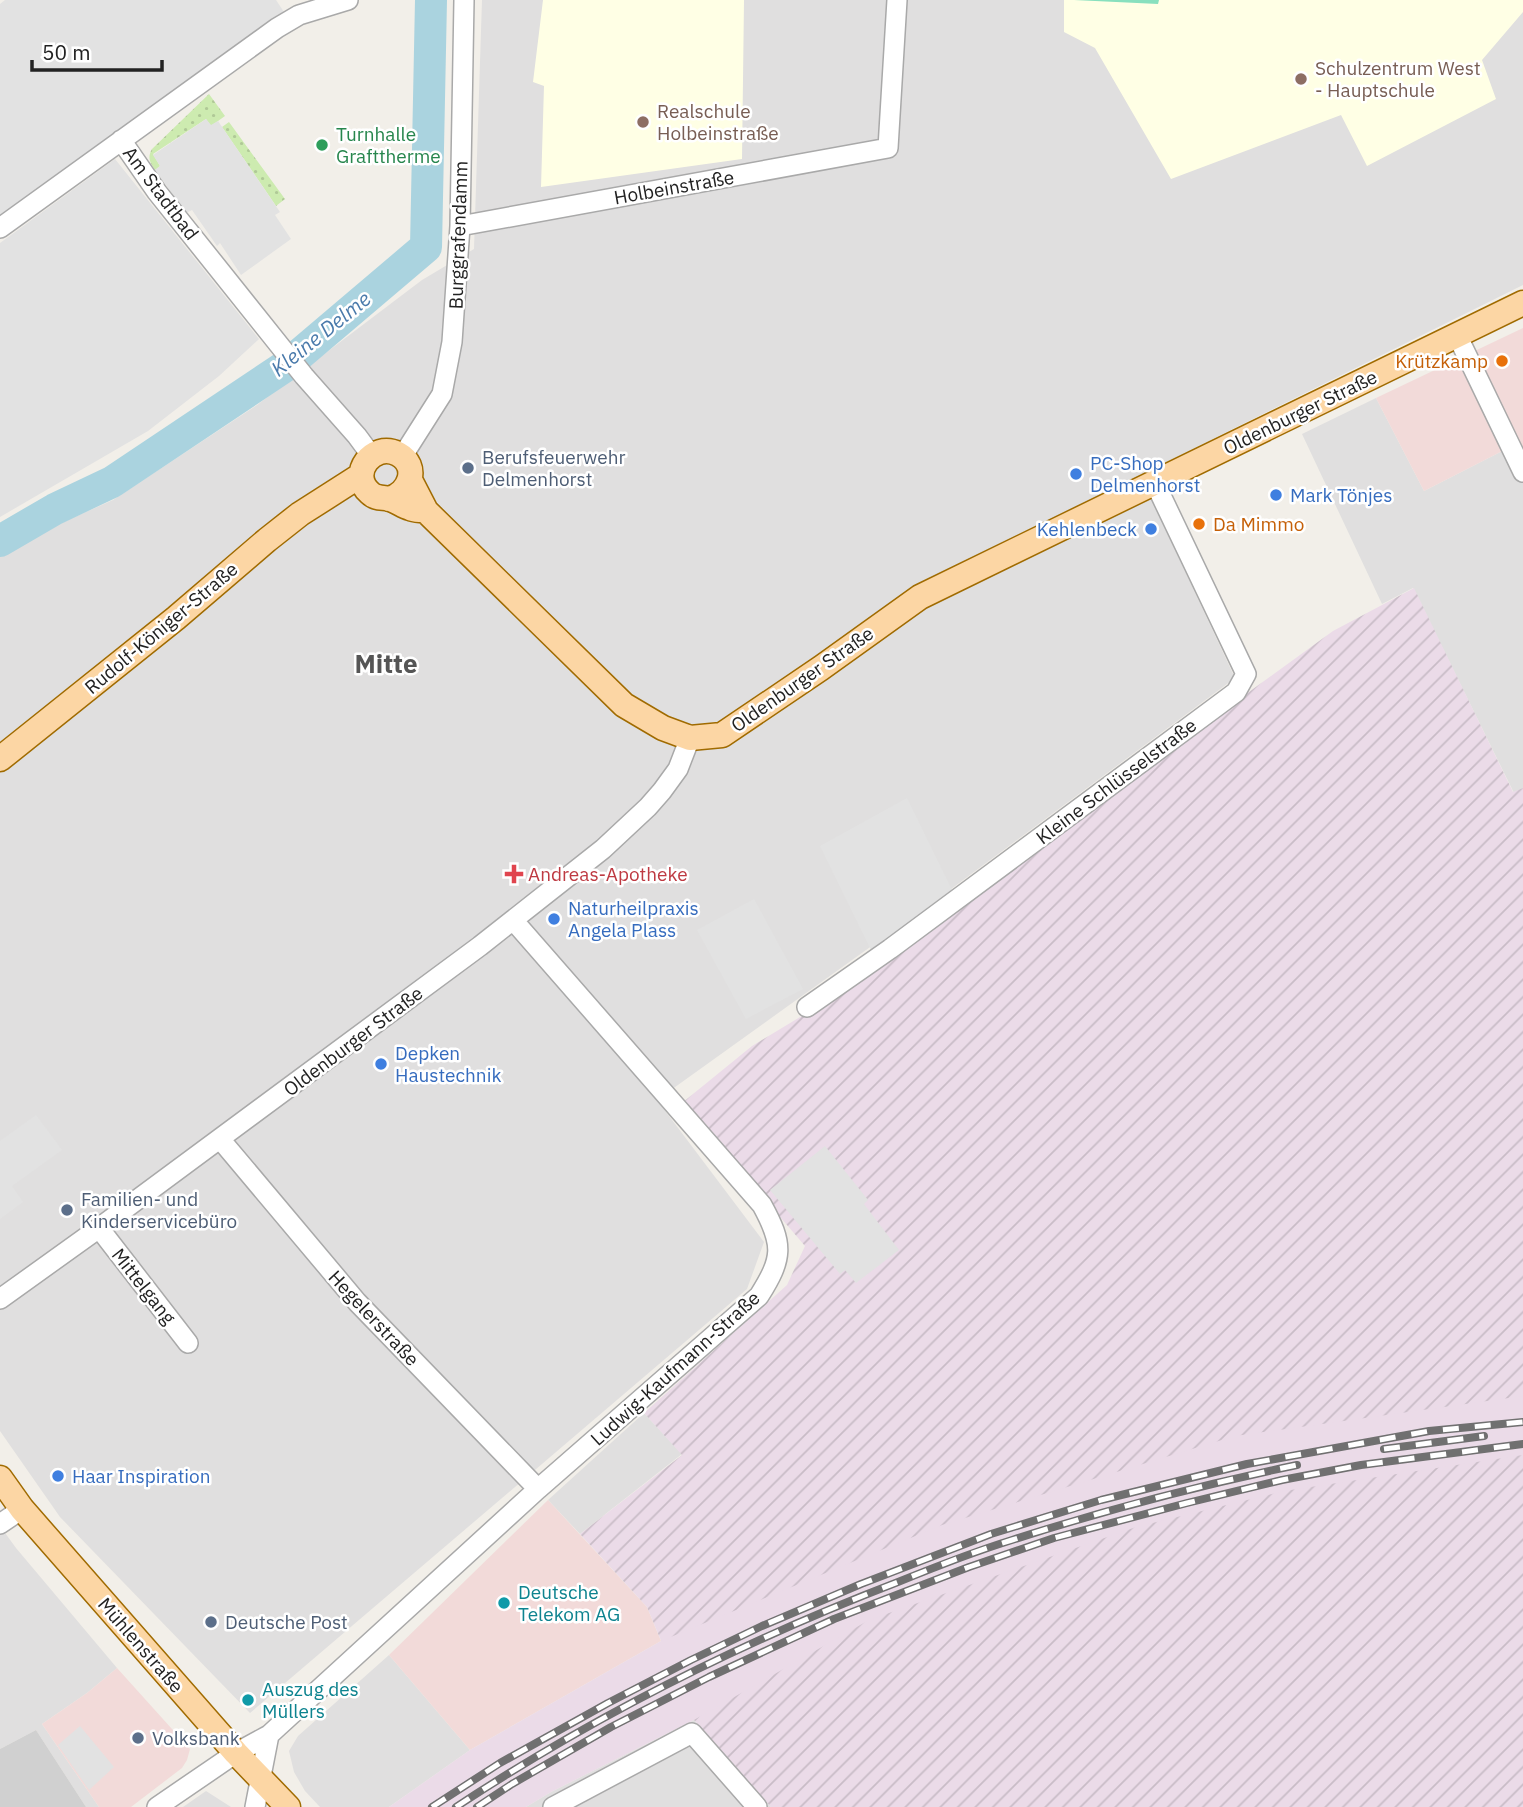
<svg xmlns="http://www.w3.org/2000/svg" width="1523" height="1807" font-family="'IBM Plex Sans',sans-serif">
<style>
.residential{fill:#e0dfdf}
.commercial{fill:#f2dad9}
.industrial{fill:url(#industrial-furrows)}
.education{fill:#ffffe5}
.religious{fill:#d0d0d0}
.railway{fill:#ebdbe8}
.grass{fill:url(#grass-dots)}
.pitch{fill:#88e0be}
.parking{fill:#e2e2e2}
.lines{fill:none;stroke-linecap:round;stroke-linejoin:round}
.river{stroke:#aad3df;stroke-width:32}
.minor-casing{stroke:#a9a9a9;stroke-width:22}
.major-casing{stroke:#a06b00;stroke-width:27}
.minor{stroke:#fff;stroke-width:19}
.major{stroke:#fcd6a4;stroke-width:24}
.rail-casing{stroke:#707070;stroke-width:8}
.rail{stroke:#fff;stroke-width:5;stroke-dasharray:16;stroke-linecap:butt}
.education-dot{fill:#8d6e63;stroke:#fff;stroke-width:2.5}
.leisure-dot{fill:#2e9e5b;stroke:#fff;stroke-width:2.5}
.food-dot{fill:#e8710a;stroke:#fff;stroke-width:2.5}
.service-dot{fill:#5c6f8a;stroke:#fff;stroke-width:2.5}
.shop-dot{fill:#3f7fe0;stroke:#fff;stroke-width:2.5}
.health-dot{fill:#e0444e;stroke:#fff;stroke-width:2.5}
.culture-dot{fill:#0f9aa8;stroke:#fff;stroke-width:2.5}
.labels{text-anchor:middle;stroke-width:5;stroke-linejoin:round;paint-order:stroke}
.education-label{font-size:19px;fill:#785e54;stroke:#fff;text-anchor:start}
.leisure-label{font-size:19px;fill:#27864d;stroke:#fff;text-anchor:start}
.street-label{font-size:19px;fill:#222;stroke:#fff}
.food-label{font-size:19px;fill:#c56008;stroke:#fff;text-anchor:end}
.service-label{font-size:19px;fill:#4e5e75;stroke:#fff;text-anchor:start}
.shop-label{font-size:19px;fill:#366cbe;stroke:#fff;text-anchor:start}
.health-label{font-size:19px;fill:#be3a42;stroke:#fff;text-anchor:start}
.culture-label{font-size:19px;fill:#0d838f;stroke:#fff;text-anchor:start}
.water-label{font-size:21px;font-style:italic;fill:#4a7aab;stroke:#fff}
.district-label{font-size:26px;font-weight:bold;fill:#555;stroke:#fff}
</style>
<defs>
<pattern id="industrial-furrows" width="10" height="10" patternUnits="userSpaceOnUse" patternTransform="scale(1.75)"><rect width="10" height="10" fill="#ebdbe8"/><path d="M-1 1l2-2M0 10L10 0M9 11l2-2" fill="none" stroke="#c9bcc7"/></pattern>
<pattern id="grass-dots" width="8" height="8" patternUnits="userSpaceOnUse" patternTransform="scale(1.75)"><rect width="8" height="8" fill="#cdebb0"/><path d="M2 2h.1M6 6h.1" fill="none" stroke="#b0c997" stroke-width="1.8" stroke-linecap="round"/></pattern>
</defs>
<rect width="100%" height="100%" fill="#f2efe9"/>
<!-- residential -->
<path class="residential" d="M 482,0 L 1523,0 L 1523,285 L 1140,475 L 1235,678 L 951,889 L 657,1100 L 764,1242 L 747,1289 L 250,1713 L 60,1517 L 0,1431 L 0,554 L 34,535 L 113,500 L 257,405 L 422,280 L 474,249 Z
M 1376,398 L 1424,491 L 1516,444 L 1523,458 L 1523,788 L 1514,793 L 1413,588 L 1382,604 L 1302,434 Z
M 644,1413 L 682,1454 L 580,1534 L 548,1500 Z
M 0,1526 L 16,1548 L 117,1668 L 87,1693 L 42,1724 L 99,1807 L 86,1807 L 36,1730 L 0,1749 Z
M 389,1655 L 470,1750 L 389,1807 L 320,1807 L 305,1791 L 294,1772 L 289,1751 L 298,1736 Z
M 694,1720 L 771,1807 L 526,1807 L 551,1792 Z
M 206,1791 L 231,1807 L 183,1807 Z"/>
<!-- commercial -->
<path class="commercial" d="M 1523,328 L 1523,458 L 1516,444 L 1424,491 L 1376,398 Z
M 548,1500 L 647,1607 L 661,1641 L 470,1750 L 389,1655 Z
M 117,1668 L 190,1749 L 187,1760 L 182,1768 L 131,1807 L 99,1807 L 42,1724 L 87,1693 Z"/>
<!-- industrial -->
<path class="industrial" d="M 1414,588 L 1513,792 L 1523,788 L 1523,1807 L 771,1807 L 694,1720 L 647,1607 L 580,1534 L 682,1455 L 644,1413 L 787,1285 L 805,1246 L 682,1103 L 752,1046 L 810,1011 L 1333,631 Z"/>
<!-- education -->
<path class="education" d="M 543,0 L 744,0 L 742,159 L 541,187 L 544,86 L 533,82 Z
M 1064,0 L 1523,0 L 1523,12 L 1482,60 L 1496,99 L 1367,166 L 1341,115 L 1171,179 L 1095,48 L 1064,32 Z"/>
<!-- religious -->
<path class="religious" d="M 36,1730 L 86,1807 L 0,1807 L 0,1749 Z"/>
<!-- railway -->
<path class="railway" d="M 1523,1396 L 1523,1455 L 1284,1491 L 1136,1527 L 869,1620 L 694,1720 L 551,1792 L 526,1807 L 389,1807 L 470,1750 L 661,1641 L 942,1525 L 1235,1436 Z"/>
<!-- grass -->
<path class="grass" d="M 209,94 L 225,116 L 211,126 L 206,119 L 153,154 L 160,166 L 155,170 C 150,162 147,158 152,149 Z
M 229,122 L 285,199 L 276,206 L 222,127 Z"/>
<!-- pitch -->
<path class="pitch" d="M 1074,0 L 1159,0 L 1158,4 Z"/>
<!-- parking -->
<path class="parking" d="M 5,0 L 276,0 L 286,15 L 0,217 L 0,4 Z
M 206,119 L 211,125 L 218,121 L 280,212 L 275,215 L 291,239 L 241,275 L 220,243 L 217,246 L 192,210 L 186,213 L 155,170 L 160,166 L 153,155 Z
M 115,159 L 259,339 L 219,376 L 148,431 L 0,517 L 0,243 Z
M 907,798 L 952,890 L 927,908 L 916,924 L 886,944 L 871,950 L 820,846 Z
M 754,899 L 803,989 L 746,1019 L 697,930 Z
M 36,1115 L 62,1150 L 12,1186 L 23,1202 L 0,1219 L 0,1141 Z
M 825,1146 L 868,1200 L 864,1204 L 899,1250 L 856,1283 L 845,1270 L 840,1274 L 770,1190 Z
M 80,1726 L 114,1767 L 89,1790 L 58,1745 Z"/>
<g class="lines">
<!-- river -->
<path class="river" d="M 0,541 L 55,509 L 112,482 L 287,365 L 426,247 L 431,0"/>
<defs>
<path id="minor" d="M 121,140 L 157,192 L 304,376 L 357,436 L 371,455
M 460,226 L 888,148 L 897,0
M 0,228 L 277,28 L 299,15 L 348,0
M 1457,335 L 1523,472
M 402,457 L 442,394 L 452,342 L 460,226 L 464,0
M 807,1007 L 890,949 L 1236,692 L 1246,674 L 1155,483
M 220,1139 L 357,1302 L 538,1489
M 99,1228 L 188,1343
M 0,1299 L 99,1228 L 480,946 L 603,849 L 648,807 L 662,791 L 678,769 L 690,738
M 0,1524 L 22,1509
M 157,1807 L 236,1753 L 269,1735 L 538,1489 L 759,1296 C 783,1258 784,1245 762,1205 L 513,920
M 255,1807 L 269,1735
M 553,1807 L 692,1733 L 757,1807"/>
<path id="major" d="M 410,480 L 426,511 L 624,705 L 663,728 L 690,738 L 722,735 L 821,668 L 920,597 L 1523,303
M 389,499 C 410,493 420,466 398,454 C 373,441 348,474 370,493 C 376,499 383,497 390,499 C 397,501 403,506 410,508 C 415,510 421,510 426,511
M 0,759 L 176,618 L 267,540 L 300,514 L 361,475
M 0,1478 L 22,1509 L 236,1753 L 288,1807"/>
</defs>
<!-- minor casing -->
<use href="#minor" class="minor-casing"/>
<!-- major casing -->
<use href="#major" class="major-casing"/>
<!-- minor -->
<use href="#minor" class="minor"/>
<!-- major -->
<use href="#major" class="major"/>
<defs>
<path id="rail" d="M 1384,1449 L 1484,1436
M 432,1807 L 500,1763 L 608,1703 L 691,1660 L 762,1626 L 861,1584 L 991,1534 L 1101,1500 L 1247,1464 L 1429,1431 L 1523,1422
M 456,1807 C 594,1716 744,1641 898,1582 C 935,1567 973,1552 1012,1540 C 1105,1510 1201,1485 1297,1465
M 477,1807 L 512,1784 L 611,1727 L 709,1677 L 834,1619 L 969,1567 L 1054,1538 L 1187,1503 L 1282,1480 L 1361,1465 L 1523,1444"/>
</defs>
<!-- rail casing -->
<use href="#rail" class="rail-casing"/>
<!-- rail -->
<use href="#rail" class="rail"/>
</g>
<!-- markers -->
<g class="education-dot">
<circle cx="1301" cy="79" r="7"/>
<circle cx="643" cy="122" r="7"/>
</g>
<circle class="leisure-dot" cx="322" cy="145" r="7"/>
<g class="food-dot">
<circle cx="1502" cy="361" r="7"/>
<circle cx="1199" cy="524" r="7"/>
</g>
<g class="service-dot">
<circle cx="468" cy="468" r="7"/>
<circle cx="67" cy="1210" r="7"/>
<circle cx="211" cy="1622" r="7"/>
<circle cx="138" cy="1738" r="7"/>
</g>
<g class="shop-dot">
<circle cx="1076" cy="474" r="7"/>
<circle cx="1276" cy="495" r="7"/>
<circle cx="1151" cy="529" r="7"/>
<circle cx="554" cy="919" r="7"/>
<circle cx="381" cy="1064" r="7"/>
<circle cx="58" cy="1476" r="7"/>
</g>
<path class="health-dot" d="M510.5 863.5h7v7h7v7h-7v7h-7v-7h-7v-7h7z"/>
<g class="culture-dot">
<circle cx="504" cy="1603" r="7"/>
<circle cx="248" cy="1700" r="7"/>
</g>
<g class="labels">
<!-- education labels -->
<g class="education-label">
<text x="1315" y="75">Schulzentrum West<tspan x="1315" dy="22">- Hauptschule</tspan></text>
<text x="657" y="118">Realschule<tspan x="657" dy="22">Holbeinstraße</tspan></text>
</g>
<!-- leisure labels -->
<g class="leisure-label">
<text x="336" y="141">Turnhalle<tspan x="336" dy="22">Grafttherme</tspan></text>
</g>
<!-- street labels -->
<g class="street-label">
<text transform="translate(674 187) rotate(-10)" y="7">Holbeinstraße</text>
<text transform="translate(161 193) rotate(53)" y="7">Am Stadtbad</text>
<text transform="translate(458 235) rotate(-88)" y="7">Burggrafendamm</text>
<text transform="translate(1300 412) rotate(-26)" y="7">Oldenburger Straße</text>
<text transform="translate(161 628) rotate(-40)" y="7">Rudolf-Königer-Straße</text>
<text transform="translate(802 679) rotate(-35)" y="7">Oldenburger Straße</text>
<text transform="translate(1116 781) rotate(-37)" y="7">Kleine Schlüsselstraße</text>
<text transform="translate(353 1041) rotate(-37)" y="7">Oldenburger Straße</text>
<text transform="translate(144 1286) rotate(52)" y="7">Mittelgang</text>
<text transform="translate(374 1318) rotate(47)" y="7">Hegelerstraße</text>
<text transform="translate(675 1368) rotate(-42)" y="7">Ludwig-Kaufmann-Straße</text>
<text transform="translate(141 1645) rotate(49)" y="7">Mühlenstraße</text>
</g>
<!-- food labels -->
<g class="food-label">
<text x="1488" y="368">Krützkamp</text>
<text x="1213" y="531" text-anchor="start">Da Mimmo</text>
</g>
<!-- service labels -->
<g class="service-label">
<text x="482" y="464">Berufsfeuerwehr<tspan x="482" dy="22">Delmenhorst</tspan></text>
<text x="81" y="1206">Familien- und<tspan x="81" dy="22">Kinderservicebüro</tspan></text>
<text x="225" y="1629">Deutsche Post</text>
<text x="152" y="1745">Volksbank</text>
</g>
<!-- shop labels -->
<g class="shop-label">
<text x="1090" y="470">PC-Shop<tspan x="1090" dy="22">Delmenhorst</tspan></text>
<text x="1290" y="502">Mark Tönjes</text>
<text x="1137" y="536" text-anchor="end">Kehlenbeck</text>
<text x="568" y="915">Naturheilpraxis<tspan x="568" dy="22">Angela Plass</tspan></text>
<text x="395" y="1060">Depken<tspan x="395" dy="22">Haustechnik</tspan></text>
<text x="72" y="1483">Haar Inspiration</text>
</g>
<!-- health labels -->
<g class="health-label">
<text x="528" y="881">Andreas-Apotheke</text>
</g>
<!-- culture labels -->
<g class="culture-label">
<text x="518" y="1599">Deutsche<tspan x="518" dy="22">Telekom AG</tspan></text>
<text x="262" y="1696">Auszug des<tspan x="262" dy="22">Müllers</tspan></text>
</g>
<!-- water labels -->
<g class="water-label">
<text transform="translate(321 334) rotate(-39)" y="7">Kleine Delme</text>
</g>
<!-- district labels -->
<g class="district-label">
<text x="386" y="673">Mitte</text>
</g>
</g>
<!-- scale -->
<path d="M32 60v10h130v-10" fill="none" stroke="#222222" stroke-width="3.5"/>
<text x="42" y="60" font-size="21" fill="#222222" stroke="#ffffff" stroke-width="5" paint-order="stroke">50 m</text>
</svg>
